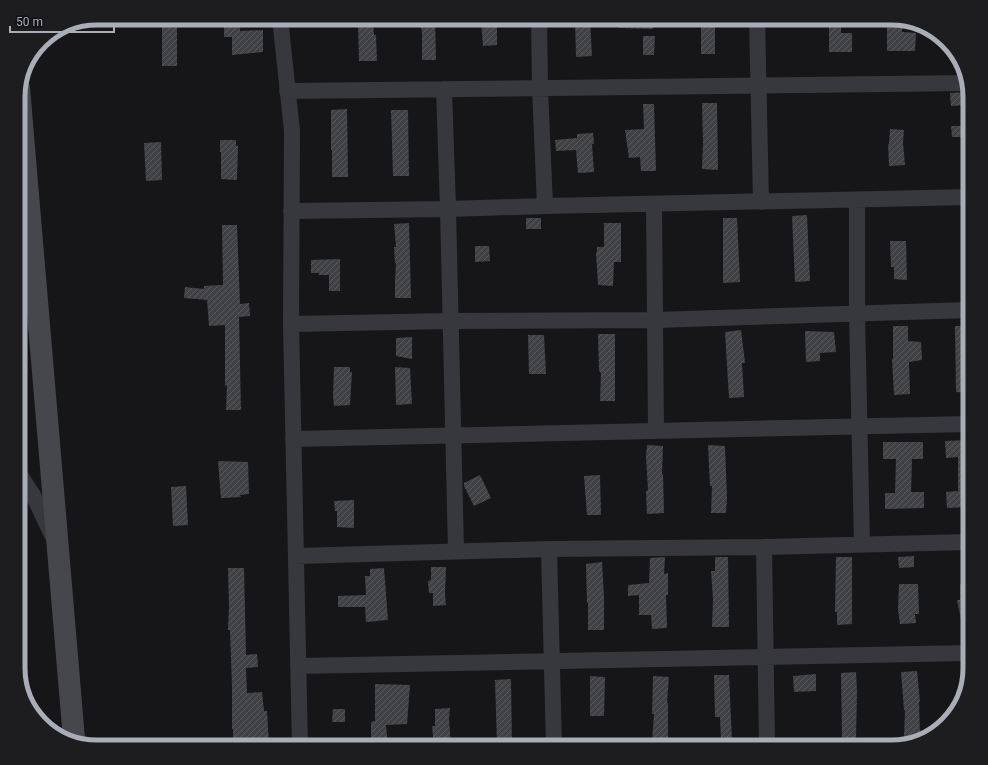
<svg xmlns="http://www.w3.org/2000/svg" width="988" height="765" font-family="Roboto,sans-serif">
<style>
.building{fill:url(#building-hatch)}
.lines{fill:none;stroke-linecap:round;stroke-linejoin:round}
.street{stroke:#37383d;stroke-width:16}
.secondary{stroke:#45474d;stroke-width:22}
.rim{fill:none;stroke:#a8adb8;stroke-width:5}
</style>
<defs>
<pattern id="building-hatch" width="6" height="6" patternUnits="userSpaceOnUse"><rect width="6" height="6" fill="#404145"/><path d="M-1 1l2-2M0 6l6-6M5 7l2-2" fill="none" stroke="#595a5e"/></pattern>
</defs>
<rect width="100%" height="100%" fill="#161618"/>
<!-- building -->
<path class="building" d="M 619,18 L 653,18 L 653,29 L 619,28 Z
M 699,18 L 715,18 L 715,54 L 701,54 L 701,29 Z
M 829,18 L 841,18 L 841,33 L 852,33 L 852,52 L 829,52 Z
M 887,18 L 892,18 L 903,22 L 902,32 L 916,33 L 915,51 L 887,51 Z
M 590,19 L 592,56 L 576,57 L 575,20 Z
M 435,20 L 436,60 L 422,60 L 422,33 L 420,21 Z
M 481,21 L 497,21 L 497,45 L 483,46 Z
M 373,22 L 374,35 L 376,35 L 377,61 L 359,61 L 358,23 Z
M 224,25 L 240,25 L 240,31 L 263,30 L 263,52 L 232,55 L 232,37 L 224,37 Z
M 162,27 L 177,27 L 177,66 L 162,66 Z
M 643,36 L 655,36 L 654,55 L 643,55 Z
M 967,92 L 967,105 L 951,106 L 950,93 Z
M 702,103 L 717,103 L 718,170 L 702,169 L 703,143 Z
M 643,104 L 654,104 L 656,171 L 641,171 L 640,157 L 629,158 L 625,130 L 644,129 Z
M 347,109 L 348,177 L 332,177 L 332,150 L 331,150 L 331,110 Z
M 391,110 L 408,110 L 409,176 L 393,176 Z
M 951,126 L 967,126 L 967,137 L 952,137 Z
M 890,129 L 904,130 L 903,143 L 905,165 L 889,166 L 888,144 L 889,144 Z
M 593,133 L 594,144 L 592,144 L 594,172 L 578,173 L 576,150 L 556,151 L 555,140 L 577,138 L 577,134 Z
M 220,140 L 236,140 L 236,146 L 238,146 L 237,180 L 221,179 L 221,152 L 220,152 Z
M 161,142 L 162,180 L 146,181 L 144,143 Z
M 807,215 L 810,281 L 795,282 L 792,216 Z
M 526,218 L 541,218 L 541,229 L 526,229 Z
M 723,218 L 737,218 L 740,282 L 723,283 Z
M 409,223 L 411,298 L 395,298 L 395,281 L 396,263 L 395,263 L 394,247 L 396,247 L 394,224 Z
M 604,223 L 621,223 L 621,262 L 614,262 L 613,286 L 598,285 L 596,252 L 597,252 L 597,247 L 604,247 Z
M 222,225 L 237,225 L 240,304 L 249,303 L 250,316 L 239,317 L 241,410 L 226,410 L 227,385 L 225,386 L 225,325 L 209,326 L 207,300 L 184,298 L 185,287 L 204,289 L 204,286 L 223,285 Z
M 890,241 L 906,241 L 907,280 L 894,279 L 894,267 L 891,267 Z
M 475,246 L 489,246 L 490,261 L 475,262 Z
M 340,259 L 340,291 L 329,291 L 329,275 L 319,275 L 319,273 L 311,273 L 311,260 Z
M 893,326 L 908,326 L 908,341 L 921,342 L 922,360 L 909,362 L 910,394 L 894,395 L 892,359 L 893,359 Z
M 955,326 L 970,326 L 970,393 L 956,392 Z
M 741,330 L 745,363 L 742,363 L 744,397 L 729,398 L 725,332 Z
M 805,331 L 834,332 L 836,352 L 820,353 L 820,361 L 806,362 Z
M 598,334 L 615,334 L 615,401 L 600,401 L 601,373 L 599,371 Z
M 528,335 L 544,335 L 546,374 L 529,374 Z
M 412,337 L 412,359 L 396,356 L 396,338 Z
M 334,367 L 350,367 L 350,372 L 352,372 L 350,405 L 334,406 L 333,396 Z
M 395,367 L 410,368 L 412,404 L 396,405 Z
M 970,440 L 970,507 L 947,508 L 946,492 L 958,491 L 958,457 L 946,458 L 945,441 Z
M 883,442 L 923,442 L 923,459 L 912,459 L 911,492 L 924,492 L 924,508 L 885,509 L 885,493 L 895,493 L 896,459 L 883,459 Z
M 647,445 L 663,446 L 662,474 L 663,474 L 664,513 L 647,514 L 646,491 L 648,490 L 646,457 Z
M 708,445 L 725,446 L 727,498 L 726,513 L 711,513 L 712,486 L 710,486 Z
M 218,461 L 248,462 L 249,494 L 240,495 L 241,497 L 221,498 Z
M 480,475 L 491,498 L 474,506 L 464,486 L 464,483 Z
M 600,475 L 601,515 L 587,515 L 584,476 Z
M 186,486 L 188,525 L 173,526 L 171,487 Z
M 354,500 L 354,528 L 337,527 L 337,511 L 335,511 L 334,501 Z
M 914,556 L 914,567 L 899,568 L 898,557 Z
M 665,557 L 664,574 L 668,573 L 668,595 L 666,595 L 667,628 L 652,629 L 651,615 L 639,615 L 639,595 L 628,596 L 628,585 L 649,583 L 650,558 Z
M 715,557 L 728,557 L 729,627 L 712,627 L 713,600 L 711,571 L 715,571 Z
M 836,557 L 852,557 L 852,624 L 837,625 L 837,612 L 835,612 Z
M 602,562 L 604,597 L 604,630 L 588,630 L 588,603 L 587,603 L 586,564 Z
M 431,567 L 446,567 L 445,594 L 446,605 L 433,606 L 433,593 L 429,593 L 428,581 L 431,580 Z
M 228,568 L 244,568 L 246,655 L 257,654 L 258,667 L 246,668 L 247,693 L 262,692 L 264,711 L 267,711 L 269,744 L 249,744 L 249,747 L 233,747 L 233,729 L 232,729 L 232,687 L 230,630 L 228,630 L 229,606 Z
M 384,568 L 388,620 L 366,622 L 365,607 L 338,607 L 338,596 L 366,595 L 365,576 L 370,576 L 370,569 Z
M 899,584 L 918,584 L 919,614 L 915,614 L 916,623 L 900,624 L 898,610 Z
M 960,584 L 970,584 L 970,638 L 965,638 L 957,600 L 960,600 Z
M 917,671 L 920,702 L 919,701 L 920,737 L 904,737 L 905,710 L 904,710 L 901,672 Z
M 856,672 L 857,691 L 856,738 L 842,738 L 841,673 Z
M 816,674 L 816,691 L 794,692 L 793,676 Z
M 714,675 L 729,675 L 732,740 L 721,741 L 720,717 L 715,717 Z
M 590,676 L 605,677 L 604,716 L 590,716 Z
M 653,676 L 669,677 L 667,703 L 668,703 L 668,742 L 652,742 L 654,714 L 652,714 Z
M 511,679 L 512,745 L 497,745 L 495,680 Z
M 375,684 L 410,685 L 407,724 L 386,725 L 388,747 L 374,747 L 374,739 L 371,740 L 371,722 L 375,721 Z
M 450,708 L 449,719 L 451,746 L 434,747 L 432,726 L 435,726 L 435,709 Z
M 333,709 L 345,709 L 345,722 L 332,722 Z"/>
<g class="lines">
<!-- street -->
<path class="street" d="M 280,18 L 292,131 L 291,324 L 300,747
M 539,18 L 540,88 L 545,206
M 757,18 L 761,202
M 444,89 L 448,209 L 456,551
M 287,91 L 967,83
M 857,200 L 857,314 L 862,544
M 654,204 L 656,431
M 291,211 L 448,209 L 545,206 L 970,197
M 291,324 L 451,321 L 655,320 L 970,310
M 293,439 L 970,424
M 18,472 L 33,495 L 54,539
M 764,547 L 767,747
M 549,549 L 554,747
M 296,556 L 549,549 L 764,547 L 970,542
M 298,666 L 970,653"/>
<!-- secondary -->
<path class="secondary" d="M 19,88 L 74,739"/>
</g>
<!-- crop -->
<path d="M0 0H988V765H0ZM97 25H891A72 72 0 0 1 963 97V668A72 72 0 0 1 891 740H97A72 72 0 0 1 25 668V97A72 72 0 0 1 97 25Z" fill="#1d1d20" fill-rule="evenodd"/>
<path class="rim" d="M97 25H891A72 72 0 0 1 963 97V668A72 72 0 0 1 891 740H97A72 72 0 0 1 25 668V97A72 72 0 0 1 97 25Z"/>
<!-- scale -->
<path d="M10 26v6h104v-6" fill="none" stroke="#a8adb8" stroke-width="2"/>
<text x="16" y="26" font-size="12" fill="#a8adb8" stroke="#111113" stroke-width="3" paint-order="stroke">50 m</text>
</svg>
